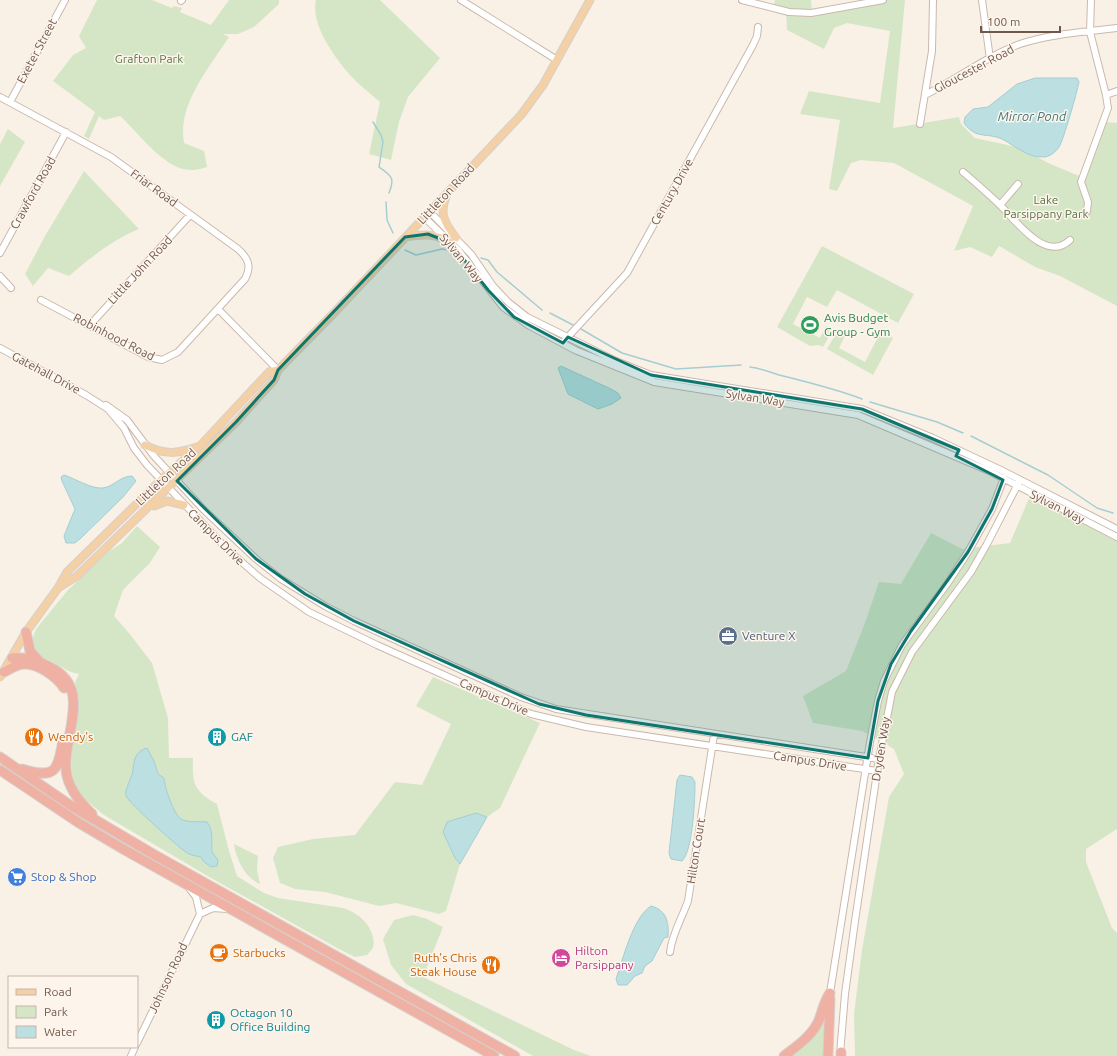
<svg xmlns="http://www.w3.org/2000/svg" width="1117" height="1056" font-family="Ubuntu,sans-serif">
<style>
.green{fill:#d5e6c6}
.water{fill:#bcdfe2;stroke:#a4ced3}
.lines{fill:none;stroke-linecap:round;stroke-linejoin:round}
.stream{stroke:#a4ced3;stroke-width:1.5}
.minor-casing{stroke:#cbb8ad;stroke-width:8}
.major-casing{stroke:#d7d0cd;stroke-width:9}
.highway-casing{stroke:#d7d0cd;stroke-width:11}
.minor{stroke:#fff;stroke-width:6}
.major{stroke:#f3d0a5;stroke-width:7}
.highway{stroke:#eeb1a3;stroke-width:9}
.marked{fill:#0f766e;fill-opacity:0.2;stroke:#0f766e;stroke-width:3;stroke-linejoin:round}
.labels{text-anchor:middle;stroke-width:3;stroke-linejoin:round;paint-order:stroke}
.street-label{font-size:12px;fill:#71584d;stroke:#fdf5ec}
.park-label{font-size:12px;fill:#577646;stroke:#fdf5ec}
.leisure-label{font-size:12px;fill:#27864d;stroke:#fdf5ec;text-anchor:start}
.service-label{font-size:12px;fill:#4e5e75;stroke:#fdf5ec;text-anchor:start}
.food-label{font-size:12px;fill:#c56008;stroke:#fdf5ec;text-anchor:start}
.culture-label{font-size:12px;fill:#0d838f;stroke:#fdf5ec;text-anchor:start}
.shop-label{font-size:12px;fill:#366cbe;stroke:#fdf5ec;text-anchor:start}
.hotel-label{font-size:12px;fill:#b23c85;stroke:#fdf5ec;text-anchor:start}
.water-label{font-size:13px;font-style:italic;fill:#46767b;stroke:#fdf5ec}
</style>
<rect width="100%" height="100%" fill="#faf1e6"/>
<!-- green -->
<path class="green" d="M 97,0 L 152,0 L 172,8 L 174,6 L 182,8 L 180,12 L 211,25 L 229,0 L 279,0 L 279,4 L 254,27 L 238,34 L 223,34 L 229,37 C 209,68 177,105 184,143 L 204,151 L 207,167 C 203,168 197,170 192,170 C 165,171 139,133 120,116 L 104,120 L 99,116 L 89,139 L 84,136 L 95,112 L 53,81 L 73,55 L 86,48 L 79,36 Z
M 316,0 L 380,0 L 440,58 L 408,97 L 399,122 L 391,160 L 369,154 L 380,102 C 370,93 359,85 350,75 C 335,58 310,24 316,0 Z
M 775,0 L 811,0 L 812,13 L 885,0 L 905,0 L 893,128 L 959,117 L 961,124 L 975,138 L 1021,148 L 1048,163 L 1084,178 L 1096,152 L 1106,122 L 1117,123 L 1117,306 L 1060,276 L 1035,267 L 999,246 L 992,257 L 970,247 L 954,251 L 973,206 L 894,163 L 861,160 L 851,163 L 837,191 L 829,189 L 840,120 L 800,114 L 809,91 L 880,103 L 890,31 L 847,23 L 834,28 L 824,49 L 787,30 L 786,11 L 773,8 Z
M 8,129 L 25,142 L 0,186 L 0,144 Z
M 84,171 L 139,229 C 114,239 90,258 69,276 L 48,268 L 33,286 L 25,274 L 45,236 Z
M 822,246 L 914,294 L 898,323 L 837,290 L 827,307 L 807,297 L 793,324 L 820,338 L 826,326 L 833,330 L 823,347 L 818,345 L 810,346 L 777,327 Z
M 878,329 L 893,338 L 873,375 L 827,349 L 837,332 L 845,336 L 839,348 L 865,362 L 878,337 L 875,335 Z
M 1030,496 L 1117,540 L 1117,829 L 1086,849 L 1086,862 L 1112,928 L 1117,933 L 1117,1056 L 855,1056 L 854,1014 L 862,950 L 889,797 L 904,774 L 894,749 L 862,731 L 813,723 L 803,696 L 846,671 L 865,623 L 879,582 L 901,584 L 931,533 L 962,549 L 1010,543 Z
M 137,526 L 160,547 L 150,563 L 123,590 L 114,616 L 129,633 L 152,663 L 168,718 L 169,758 L 193,758 C 192,784 194,791 217,804 L 229,851 L 237,876 L 264,893 L 278,898 L 343,908 C 360,913 377,929 373,948 L 367,955 L 355,957 L 339,949 L 211,878 L 104,815 L 81,796 L 72,776 L 71,752 L 79,700 L 75,682 L 79,674 C 64,672 55,660 40,657 L 31,642 L 36,629 L 68,590 L 108,552 L 122,543 Z
M 433,677 L 540,723 L 500,808 L 487,817 L 476,813 L 443,832 L 455,858 L 460,864 L 446,911 L 439,914 L 396,903 L 379,906 L 325,892 L 295,889 L 280,883 L 273,858 L 278,847 L 313,839 L 355,835 L 395,782 L 422,785 L 451,724 L 416,706 Z
M 234,844 L 258,856 L 257,870 L 260,884 C 245,878 236,859 234,844 Z
M 413,915 L 427,919 L 443,927 L 423,977 L 574,1050 L 591,1056 L 533,1056 L 406,984 L 391,965 L 383,939 L 394,920 Z
M 824,1022 L 824,1056 L 789,1056 L 817,1032 Z"/>
<!-- water -->
<path class="water" d="M 1035,78 L 1077,78 L 1079,82 C 1077,92 1064,139 1059,147 C 1056,152 1049,157 1044,157 C 1027,158 1016,146 1002,139 C 986,132 976,140 964,123 L 965,117 L 973,109 L 988,107 L 1017,84 Z
M 561,366 L 611,389 L 618,393 L 621,398 L 612,404 L 598,409 L 568,394 L 558,368 Z
M 64,475 C 76,479 91,489 103,488 C 115,486 120,476 132,476 L 136,481 L 123,497 L 81,538 L 75,543 L 66,543 L 64,536 L 75,509 L 62,481 L 61,477 Z
M 147,748 L 154,761 L 158,774 L 164,778 C 164,786 174,815 181,819 C 188,823 199,821 207,822 C 214,831 211,842 212,852 L 218,860 L 217,866 L 211,867 L 203,861 L 201,857 C 198,856 193,856 189,854 C 182,851 128,802 126,796 C 124,789 133,777 133,769 C 134,759 136,751 147,748 Z
M 680,775 L 692,777 L 695,782 C 695,798 693,851 682,861 L 671,859 L 669,853 L 677,780 Z
M 476,813 L 487,817 L 460,864 L 455,858 L 443,832 L 447,822 Z
M 651,906 C 667,910 669,923 668,937 L 664,938 L 652,961 L 645,966 L 642,973 L 635,976 L 627,985 L 618,985 L 616,979 C 623,959 633,917 651,906 Z"/>
<g class="lines">
<!-- stream -->
<path class="stream" d="M 373,122 L 381,135 L 383,142 L 379,167 C 392,176 395,178 389,193
M 386,202 L 387,220 L 393,233
M 405,250 L 416,255 L 442,249 L 455,251
M 481,258 L 488,260 L 497,272 L 542,310
M 550,313 L 573,325
M 581,329 L 622,353 L 676,369 L 741,365
M 750,367 C 760,368 769,372 779,375 C 807,382 836,389 862,399
M 870,402 L 937,422 L 963,433
M 971,436 L 1048,475 L 1097,508 L 1113,513"/>
<defs>
<path id="minor" d="M 461,0 L 557,60
M 742,0 L 789,12 L 811,13 L 883,0
M 982,0 L 990,59
M 181,1 L 182,0
M 925,95 C 957,79 987,56 1020,44 C 1049,34 1086,32 1117,28
M 1106,95 L 1117,91
M 0,97 L 111,157 L 238,249 C 248,258 252,266 245,279 L 178,352 L 162,360 L 148,357 L 41,300
M 10,102 L 65,0
M 920,124 L 932,51 L 933,0
M 963,172 C 975,182 986,192 998,203 C 1014,218 1045,264 1070,240
M 1000,205 L 1018,184
M 1087,211 L 1088,202 L 1081,182 L 1108,108 L 1106,95 L 1090,32 L 1091,0
M 430,212 L 471,254 L 493,286 L 508,302 L 527,317 L 616,361 L 651,375 L 862,409 L 933,438 L 1001,470 L 1117,529
M 424,217 L 459,251 L 503,307 L 528,325 L 575,350 L 654,382 L 858,415 L 987,470 L 1117,537
M 0,253 L 66,132
M 0,276 L 11,288
M 218,309 L 278,370
M 90,325 L 190,215
M 565,340 L 627,273 L 753,45 L 757,36 L 758,27
M 0,348 L 86,395 L 108,409 L 124,428 L 134,448 L 147,465 L 228,550 L 260,578 L 309,612 L 377,645 L 531,714 L 586,727 L 877,771
M 106,405 L 127,420 L 154,456 L 203,509 L 256,559 L 281,579 L 325,606 L 354,621 L 521,697 L 556,709 L 879,759
M 200,914 L 213,908 L 227,909
M 670,952 C 672,934 682,918 688,901 L 714,735
M 830,993 L 870,742 L 878,701 L 884,681 L 902,645 L 947,584 L 968,552 L 992,509 L 1004,478
M 137,1043 L 200,914 L 196,897 L 189,888
M 840,1054 L 845,994 L 855,921 L 879,759 L 892,692 L 912,652 L 971,572 L 987,544 L 1018,484
M 131,1056 L 135,1047"/>
<path id="major" d="M 446,197 C 439,214 445,224 456,238
M 406,237 C 423,234 435,233 451,243
M 145,445 C 164,455 177,454 197,447
M 154,506 L 167,501 L 184,505
M 58,588 L 77,576 L 236,422 L 274,380 L 278,370 L 331,316 L 521,115 L 543,85 L 590,0
M 0,677 L 26,632 L 58,588 L 67,572 L 161,480 L 201,445 L 269,372 L 278,370"/>
<path id="highway" d="M 26,632 L 30,651 L 39,661
M 12,658 C 26,657 37,660 50,667 C 96,690 59,739 67,776 C 71,792 81,803 92,814
M 4,672 C 10,669 17,664 25,664 C 39,664 57,677 64,688
M 0,757 L 70,805 L 153,854 L 515,1056
M 22,769 C 55,779 58,772 63,740
M 0,770 L 79,823 L 123,849 L 494,1056
M 841,1052 L 841,1056
M 784,1056 C 797,1046 813,1035 819,1020 C 823,1010 824,1001 830,993
M 828,1056 L 830,998"/>
</defs>
<!-- minor casing -->
<use href="#minor" class="minor-casing"/>
<!-- major casing -->
<use href="#major" class="major-casing"/>
<!-- highway casing -->
<use href="#highway" class="highway-casing"/>
<!-- minor -->
<use href="#minor" class="minor"/>
<!-- major -->
<use href="#major" class="major"/>
<!-- highway -->
<use href="#highway" class="highway"/>
</g>
<!-- marked area -->
<path class="marked" d="M 428,234 L 451,243 L 488,290 L 514,317 L 563,343 L 568,337 L 651,375 L 862,409 L 959,450 L 956,456 L 1003,480 L 992,509 L 968,552 L 911,631 L 891,664 L 878,701 L 868,758 L 586,715 L 539,704 L 354,621 L 305,594 L 256,559 L 177,481 L 236,422 L 274,380 L 278,370 L 405,237 Z"/>
<!-- icons -->
<defs>
<symbol id="stadium-disc" viewBox="-11 -11 22 22"><circle r="9.5" fill="#2e9e5b" stroke="#fdf5ec"/><path d="M0-5a6.5 5 0 1 0 0 10a6.5 5 0 1 0 0-10ZM-3.5-1.8h7v3.6h-7Z" fill="#fff"/></symbol>
<symbol id="office-disc" viewBox="-11 -11 22 22"><circle r="9.5" fill="#5c6f8a" stroke="#fdf5ec"/><path d="M-6-3h4V-5.5h4V-3h4V5H-6ZM-1-4.5V-3h2v-1.5ZM-6 0V1H6V0Z" fill="#fff"/></symbol>
<symbol id="restaurant-disc" viewBox="-11 -11 22 22"><circle r="9.5" fill="#e8710a" stroke="#fdf5ec"/><path d="M-5-6h1v4h1v-4h1v4h1v-4h1v5L-1.5 .5V6h-2V.5L-5-1ZM5-6V6H3V1.5H1.5Q1.5-4 5-6Z" fill="#fff"/></symbol>
<symbol id="building-disc" viewBox="-11 -11 22 22"><circle r="9.5" fill="#0f9aa8" stroke="#fdf5ec"/><path d="M-4-6H4V6H1V3H-1V6H-4ZM-2.5-4.3h1.7v1.8h-1.7ZM.8-4.3h1.7v1.8H.8ZM-2.5-1h1.7V.8h-1.7ZM.8-1h1.7V.8H.8Z" fill="#fff"/></symbol>
<symbol id="supermarket-disc" viewBox="-11 -11 22 22"><circle r="9.5" fill="#3f7fe0" stroke="#fdf5ec"/><path d="M-6-5.5h2.5l.6 2H6L4.5 2H-2.5L-4.4-4H-6ZM-1.5 3.2a1.3 1.3 0 1 0 .1 0ZM3 3.2a1.3 1.3 0 1 0 .1 0Z" fill="#fff"/></symbol>
<symbol id="cafe-disc" viewBox="-11 -11 22 22"><circle r="9.5" fill="#e8710a" stroke="#fdf5ec"/><path d="M-5.5-4.5H6V0H3Q3 3.5 0 3.5H-2.5Q-5.5 3.5-5.5 0ZM3-3.2v2h1.7v-2ZM-6 4.5H4V6H-6Z" fill="#fff"/></symbol>
<symbol id="hotel-disc" viewBox="-11 -11 22 22"><circle r="9.5" fill="#d1479c" stroke="#fdf5ec"/><path d="M-6-4.5h1.5V1H6V5H4.5V3h-9V5H-6ZM-4 0a1.8 1.8 0 1 1 3.6 0ZM.5 0V-2.5h3Q6-2.5 6 0Z" fill="#fff"/></symbol>
</defs>
<g fill-rule="evenodd">
<use href="#stadium-disc" x="799" y="314" width="22" height="22"/>
<use href="#office-disc" x="717" y="625" width="22" height="22"/>
<use href="#restaurant-disc" x="23" y="726" width="22" height="22"/>
<use href="#building-disc" x="206" y="726" width="22" height="22"/>
<use href="#supermarket-disc" x="6" y="866" width="22" height="22"/>
<use href="#cafe-disc" x="208" y="942" width="22" height="22"/>
<use href="#hotel-disc" x="550" y="947" width="22" height="22"/>
<use href="#restaurant-disc" x="480" y="954" width="22" height="22"/>
<use href="#building-disc" x="205" y="1009" width="22" height="22"/>
</g>
<g class="labels">
<!-- street labels -->
<g class="street-label">
<text transform="translate(37 51) rotate(-62)" y="4">Exeter Street</text>
<text transform="translate(974 69) rotate(-28)" y="4">Gloucester Road</text>
<text transform="translate(154 188) rotate(36)" y="4">Friar Road</text>
<text transform="translate(672 192) rotate(-61)" y="4">Century Drive</text>
<text transform="translate(33 193) rotate(-61)" y="4">Crawford Road</text>
<text transform="translate(446 194) rotate(-47)" y="4">Littleton Road</text>
<text transform="translate(461 258) rotate(50)" y="4">Sylvan Way</text>
<text transform="translate(140 270) rotate(-47)" y="4">Little John Road</text>
<text transform="translate(114 337) rotate(27)" y="4">Robinhood Road</text>
<text transform="translate(46 373) rotate(28)" y="4">Gatehall Drive</text>
<text transform="translate(755 398) rotate(9)" y="4">Sylvan Way</text>
<text transform="translate(166 477) rotate(-43)" y="4">Littleton Road</text>
<text transform="translate(1057 507) rotate(27)" y="4">Sylvan Way</text>
<text transform="translate(216 537) rotate(45)" y="4">Campus Drive</text>
<text transform="translate(494 697) rotate(24)" y="4">Campus Drive</text>
<text transform="translate(881 749) rotate(-81)" y="4">Dryden Way</text>
<text transform="translate(810 761) rotate(9)" y="4">Campus Drive</text>
<text transform="translate(696 851) rotate(-81)" y="4">Hilton Court</text>
<text transform="translate(168 978) rotate(-65)" y="4">Johnson Road</text>
</g>
<!-- park labels -->
<g class="park-label">
<text x="149" y="63">Grafton Park</text>
<text x="1046" y="204">Lake<tspan x="1046" dy="14">Parsippany Park</tspan></text>
</g>
<!-- leisure labels -->
<g class="leisure-label">
<text x="824" y="322">Avis Budget<tspan x="824" dy="14">Group - Gym</tspan></text>
</g>
<!-- service labels -->
<g class="service-label">
<text x="742" y="640">Venture X</text>
</g>
<!-- food labels -->
<g class="food-label">
<text x="48" y="741">Wendy's</text>
<text x="233" y="957">Starbucks</text>
<text x="477" y="962" text-anchor="end">Ruth's Chris<tspan x="477" dy="14">Steak House</tspan></text>
</g>
<!-- culture labels -->
<g class="culture-label">
<text x="231" y="741">GAF</text>
<text x="230" y="1017">Octagon 10<tspan x="230" dy="14">Office Building</tspan></text>
</g>
<!-- shop labels -->
<g class="shop-label">
<text x="31" y="881">Stop &amp; Shop</text>
</g>
<!-- hotel labels -->
<g class="hotel-label">
<text x="575" y="955">Hilton<tspan x="575" dy="14">Parsippany</tspan></text>
</g>
<!-- water labels -->
<g class="water-label">
<text x="1032" y="121">Mirror Pond</text>
</g>
</g>
<!-- legend -->
<rect x="8" y="976" width="130" height="72" fill="#fdf5ec" stroke="#c5b6ac"/>
<rect x="16" y="989" width="20" height="6" fill="#f3d0a5" stroke="#c5b6ac"/>
<text x="44" y="996" font-size="12" fill="#71584d">Road</text>
<rect x="16" y="1006" width="20" height="12" fill="#d5e6c6" stroke="#c5b6ac"/>
<text x="44" y="1016" font-size="12" fill="#71584d">Park</text>
<rect x="16" y="1026" width="20" height="12" fill="#bcdfe2" stroke="#c5b6ac"/>
<text x="44" y="1036" font-size="12" fill="#71584d">Water</text>
<!-- scale -->
<path d="M981 26v6h79v-6" fill="none" stroke="#71584d" stroke-width="2"/>
<text x="987" y="26" font-size="12" fill="#71584d" stroke="#fdf5ec" stroke-width="3" paint-order="stroke">100 m</text>
</svg>
